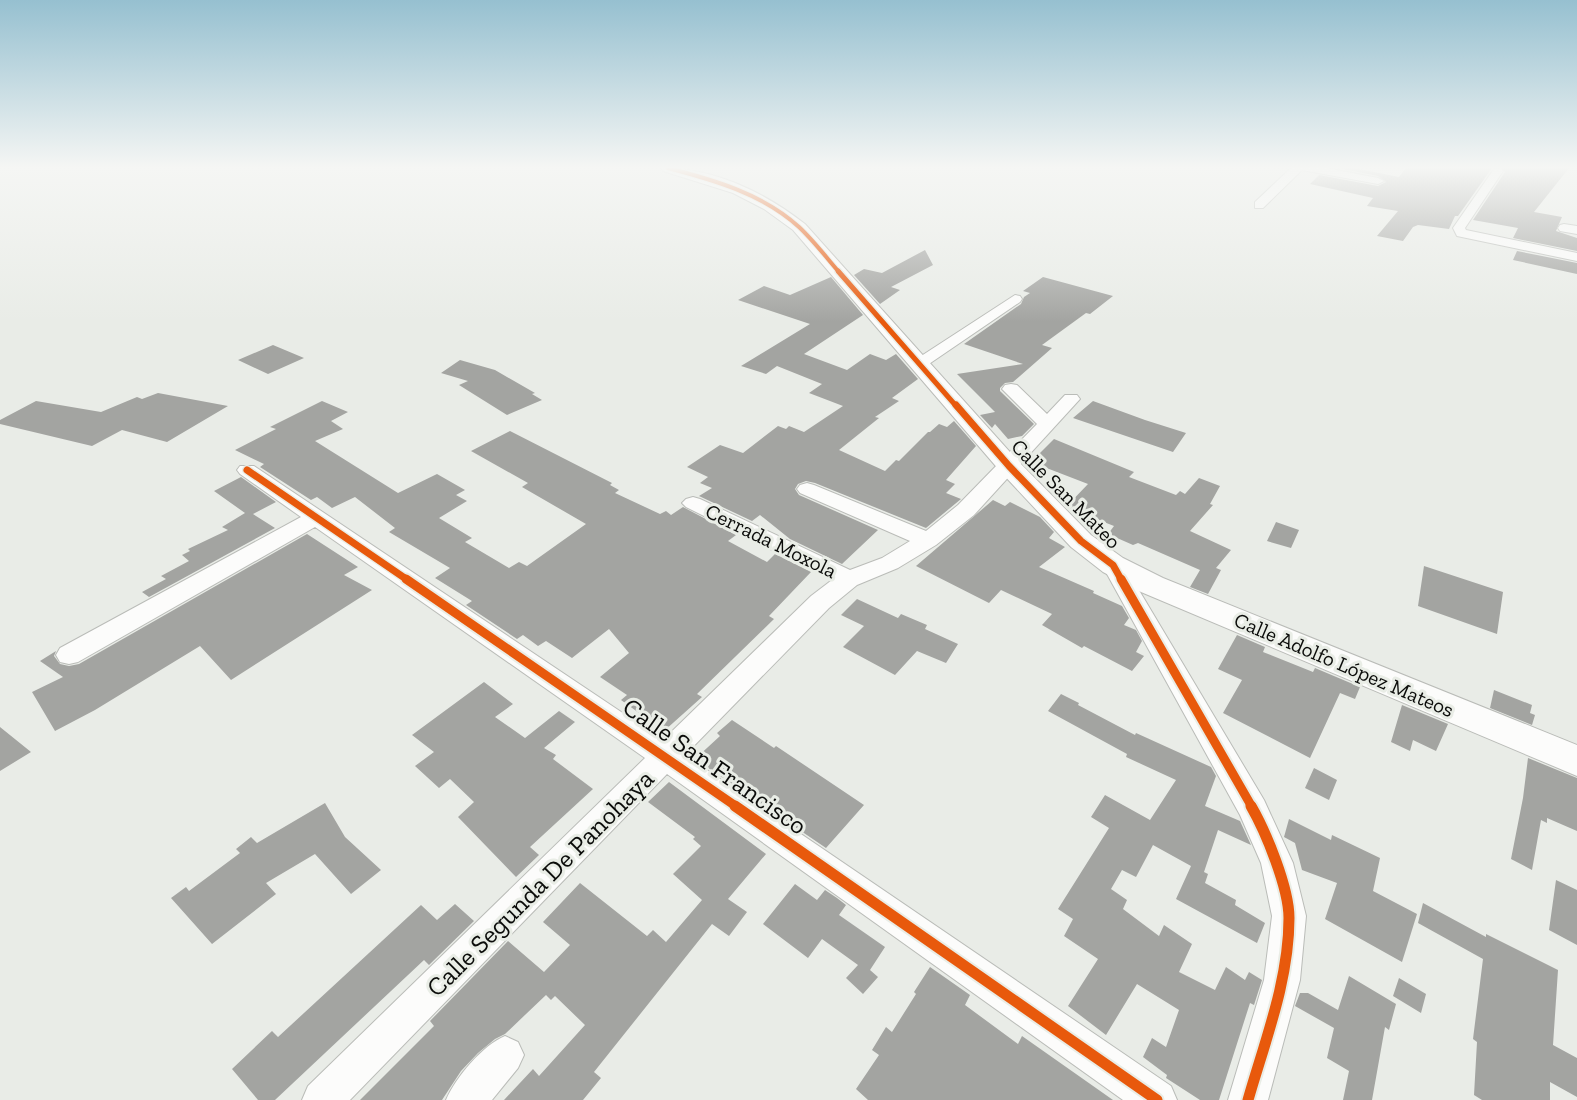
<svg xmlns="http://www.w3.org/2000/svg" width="1577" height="1100" font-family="'Zilla Slab',serif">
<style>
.building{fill:#a3a4a1}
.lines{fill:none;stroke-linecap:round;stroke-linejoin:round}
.minor-casing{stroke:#babcb8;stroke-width:2}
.tertiary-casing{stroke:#babcb8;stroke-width:2}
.minor{fill:#fcfcfb;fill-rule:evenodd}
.tertiary{fill:#fcfcfb;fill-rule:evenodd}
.cycleway-far4-casing{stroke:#e9ede6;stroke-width:6}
.cycleway-far3-casing{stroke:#e9ede6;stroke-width:8}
.cycleway-far2-casing{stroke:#e9ede6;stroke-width:10}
.cycleway-far1-casing{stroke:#e9ede6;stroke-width:13}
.cycleway-casing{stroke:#e9ede6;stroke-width:15}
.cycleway-far4{stroke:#e8590c;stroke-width:4}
.cycleway-far3{stroke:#e8590c;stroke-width:5}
.cycleway-far2{stroke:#e8590c;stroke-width:7}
.cycleway-far1{stroke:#e8590c;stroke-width:9}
.cycleway{stroke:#e8590c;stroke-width:11}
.labels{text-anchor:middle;stroke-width:6;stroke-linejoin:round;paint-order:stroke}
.street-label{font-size:21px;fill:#0b0c0a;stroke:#e9ede6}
.near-street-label{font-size:26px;fill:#0b0c0a;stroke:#e9ede6}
</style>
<rect width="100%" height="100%" fill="#e9ece7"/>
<!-- building -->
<path class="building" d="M 1339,168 L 1353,168 L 1399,177 L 1406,168 L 1492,168 L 1458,216 L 1455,216 L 1449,229 L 1418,225 L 1413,227 L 1403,241 L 1377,236 L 1398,211 L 1367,206 L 1373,198 L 1310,184 L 1319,175 L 1378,186 L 1386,182 L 1378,176 Z
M 1503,168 L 1569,168 L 1534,212 L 1562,217 L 1556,231 L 1577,238 L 1577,251 L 1513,238 L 1518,228 L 1473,220 L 1505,172 Z
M 925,250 L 933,265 L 891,287 L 900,290 L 880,304 L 854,275 L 864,269 L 882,273 Z
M 1517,251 L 1577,263 L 1577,274 L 1513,260 Z
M 831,277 L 863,315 L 804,354 L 847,370 L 870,354 L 886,360 L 896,354 L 918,379 L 892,398 L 899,401 L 875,417 L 879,418 L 839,450 L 885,471 L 896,460 L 899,461 L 928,432 L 930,432 L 939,424 L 947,427 L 954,421 L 976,446 L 946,480 L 955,484 L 946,493 L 961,499 L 926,528 L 815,483 L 806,481 L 798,484 L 795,489 L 799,495 L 878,530 L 842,564 L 790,539 L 760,515 L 752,521 L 699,496 L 712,488 L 700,483 L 708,477 L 687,467 L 720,445 L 743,453 L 778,426 L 786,429 L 789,426 L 804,432 L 843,406 L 809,393 L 822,384 L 777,366 L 766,374 L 741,366 L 810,324 L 738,300 L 764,286 L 790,295 Z
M 1043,277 L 1113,296 L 1090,314 L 1086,313 L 1042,345 L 1052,348 L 1013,382 L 1005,383 L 1000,388 L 1000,391 L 1034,424 L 1022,436 L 1008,439 L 995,424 L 992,428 L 980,415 L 995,412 L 957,374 L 1023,364 L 964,344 L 1021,304 L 1024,297 L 1030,293 L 1023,291 Z
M 273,345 L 304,358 L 268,374 L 238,360 Z
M 460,360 L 495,370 L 535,393 L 532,394 L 542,400 L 507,415 L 459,385 L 468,381 L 441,373 Z
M 158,393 L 228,406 L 167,442 L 122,430 L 92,446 L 0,424 L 0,420 L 36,401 L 101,412 L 137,397 L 142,399 Z
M 322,401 L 348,412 L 331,421 L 343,429 L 315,441 L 398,493 L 437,474 L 465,490 L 456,495 L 467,501 L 439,518 L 472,538 L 465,542 L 509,568 L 519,562 L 527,566 L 586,524 L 522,487 L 528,483 L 471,451 L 510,431 L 612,483 L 610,485 L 619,490 L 615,493 L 660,514 L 666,511 L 671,515 L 683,507 L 736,535 L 728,541 L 767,562 L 775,554 L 811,572 L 769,616 L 774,619 L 697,694 L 702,697 L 664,731 L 621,700 L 627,695 L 600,677 L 629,653 L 609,629 L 572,658 L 546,641 L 538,646 L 523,635 L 517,639 L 466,605 L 472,601 L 435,578 L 450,568 L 389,532 L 395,528 L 355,497 L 332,508 L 317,497 L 311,500 L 260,467 L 264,464 L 235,450 L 276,429 L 270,427 Z
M 1093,401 L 1145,420 L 1186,433 L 1173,452 L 1073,418 Z
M 1054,439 L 1134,472 L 1129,477 L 1176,495 L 1180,491 L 1185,494 L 1199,478 L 1220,486 L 1210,504 L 1213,505 L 1190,531 L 1231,550 L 1216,568 L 1221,570 L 1208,594 L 1190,587 L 1200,570 L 1138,543 L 1133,545 L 1108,534 L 1114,526 L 1066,507 L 1088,484 L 1031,462 Z
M 241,477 L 276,502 L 253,514 L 275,528 L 149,597 L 142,592 L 166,579 L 161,576 L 189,561 L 182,555 L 190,551 L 188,549 L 228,530 L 222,527 L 245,513 L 214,491 Z
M 993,500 L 1005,506 L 1010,502 L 1040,517 L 1054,532 L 1049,538 L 1065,547 L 1039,567 L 1094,591 L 1093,593 L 1122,606 L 1129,618 L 1124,625 L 1136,630 L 1142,641 L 1136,652 L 1144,656 L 1132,671 L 1084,646 L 1082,648 L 1042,625 L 1052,614 L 1001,590 L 989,603 L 916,566 Z
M 1276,522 L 1299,530 L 1291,548 L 1267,541 Z
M 307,534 L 358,567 L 344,575 L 372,590 L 231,680 L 200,646 L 95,710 L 55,731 L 32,692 L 63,677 L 40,661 L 56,651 L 54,656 L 60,664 L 69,666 L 79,664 Z
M 1424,566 L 1503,592 L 1497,634 L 1418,606 Z
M 857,599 L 898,618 L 901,614 L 927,625 L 925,629 L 958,644 L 946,663 L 917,651 L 895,675 L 843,647 L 864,626 L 841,615 Z
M 1237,635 L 1265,647 L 1263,652 L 1313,672 L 1315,668 L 1360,687 L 1355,699 L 1340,693 L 1310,758 L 1223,713 L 1242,680 L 1218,669 Z
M 484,682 L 513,704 L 495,717 L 525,738 L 559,711 L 575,722 L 544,748 L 556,755 L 553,759 L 593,789 L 530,847 L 539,855 L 516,877 L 458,817 L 474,802 L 450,779 L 439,788 L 415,766 L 434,752 L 412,735 Z
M 1494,690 L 1532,705 L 1530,713 L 1535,715 L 1532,725 L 1490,708 Z
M 1061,694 L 1079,703 L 1078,705 L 1135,735 L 1136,733 L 1211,767 L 1216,776 L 1205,806 L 1240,821 L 1251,845 L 1218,830 L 1204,872 L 1208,874 L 1205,883 L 1236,900 L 1235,905 L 1265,923 L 1257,943 L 1176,899 L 1191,866 L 1153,845 L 1136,877 L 1122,870 L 1111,889 L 1127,900 L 1123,909 L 1159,936 L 1164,925 L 1192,944 L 1179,972 L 1215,990 L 1226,967 L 1245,980 L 1249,972 L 1262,980 L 1254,1005 L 1250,1003 L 1219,1100 L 1200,1100 L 1166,1078 L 1167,1075 L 1143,1057 L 1152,1038 L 1166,1047 L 1179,1010 L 1137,984 L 1106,1035 L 1068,1006 L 1098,959 L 1064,936 L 1073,919 L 1058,909 L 1109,828 L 1091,817 L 1105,795 L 1150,820 L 1176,780 L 1126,757 L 1127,754 L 1048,711 Z
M 1402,705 L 1448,724 L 1436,751 L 1413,740 L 1410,751 L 1391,742 Z
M 732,720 L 774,748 L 776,746 L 864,805 L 826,848 L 695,759 L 720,736 L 717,733 Z
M 0,727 L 31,752 L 0,771 Z
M 1528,758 L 1577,778 L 1577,831 L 1547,818 L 1547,823 L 1541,820 L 1532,870 L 1511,859 L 1523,798 Z
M 1314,768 L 1337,780 L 1329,800 L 1305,788 Z
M 669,782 L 766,854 L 728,899 L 747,912 L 729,936 L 712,924 L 594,1072 L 601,1078 L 583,1100 L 504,1100 L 533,1069 L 539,1076 L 585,1025 L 555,996 L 551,1000 L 546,995 L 505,1034 L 495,1039 L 478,1053 L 461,1071 L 442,1100 L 360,1100 L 434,1026 L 430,1021 L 508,941 L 544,972 L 570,945 L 543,922 L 580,883 L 647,936 L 653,930 L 666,942 L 702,900 L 673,874 L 701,846 L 693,839 L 695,837 L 648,802 Z
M 325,803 L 345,837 L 381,870 L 351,894 L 315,854 L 266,883 L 276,894 L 212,944 L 171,898 L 186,887 L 189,891 L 240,853 L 236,849 L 251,837 L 257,843 Z
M 1289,819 L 1331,840 L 1332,835 L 1380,858 L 1373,891 L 1417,914 L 1402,962 L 1325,919 L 1337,883 L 1302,870 L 1295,843 L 1284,837 Z
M 1556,880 L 1577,890 L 1577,945 L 1549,930 Z
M 795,884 L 817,900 L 825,890 L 837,898 L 846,905 L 839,915 L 885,947 L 870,970 L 878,977 L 863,994 L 846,978 L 858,965 L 822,939 L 808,958 L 763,924 Z
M 1423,903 L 1486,937 L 1486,934 L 1558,970 L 1553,1045 L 1577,1058 L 1577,1097 L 1550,1082 L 1550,1100 L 1482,1100 L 1474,1095 L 1477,1042 L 1473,1039 L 1483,959 L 1418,923 Z
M 455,904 L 474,921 L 429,965 L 424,960 L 275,1100 L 258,1100 L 232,1069 L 272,1031 L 278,1037 L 421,905 L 437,920 Z
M 930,967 L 970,995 L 965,1005 L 1018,1044 L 1022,1036 L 1113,1100 L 868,1100 L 856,1089 L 879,1055 L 872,1050 L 886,1027 L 892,1032 L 916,994 L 914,992 Z
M 1349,976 L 1396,1004 L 1389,1030 L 1385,1027 L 1372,1100 L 1343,1100 L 1349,1071 L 1327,1058 L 1334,1028 L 1295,1006 L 1300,993 L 1308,993 L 1338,1010 Z
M 1399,978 L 1426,994 L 1421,1013 L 1393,996 Z"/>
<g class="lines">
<defs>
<path id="minor" d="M 1291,168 L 1326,168 L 1378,178 L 1384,181 L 1378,184 L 1302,170 L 1263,208 L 1255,208 L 1255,202 Z
M 1500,168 L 1503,171 L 1465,228 L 1466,230 L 1577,253 L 1577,261 L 1457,236 L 1453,228 L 1494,169 Z
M 1564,224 L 1577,226 L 1577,234 L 1560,231 L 1558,228 L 1560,225 Z
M 1015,295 L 1020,296 L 1022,299 L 1020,302 L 926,366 L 914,366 L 912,362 Z
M 1011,384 L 1017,385 L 1047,414 L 1065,395 L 1077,395 L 1080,399 L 974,515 L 936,545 L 898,568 L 857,585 L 829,608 L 685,755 L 1171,1086 L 1177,1100 L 1123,1100 L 667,774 L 350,1100 L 302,1100 L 308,1086 L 645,758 L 315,527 L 78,662 L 69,664 L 60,662 L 56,655 L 60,648 L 301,517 L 240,474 L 237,470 L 240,466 L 254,466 L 663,740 L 811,596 L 832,580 L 686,507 L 682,503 L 686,499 L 693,497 L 700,499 L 850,570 L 882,558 L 910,541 L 800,493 L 797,489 L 800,485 L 807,483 L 814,485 L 926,531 L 958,505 L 1037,424 L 1002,389 L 1005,385 Z
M 1113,557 L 1121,560 L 1124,565 L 1264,800 L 1293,863 L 1306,916 L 1300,980 L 1268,1100 L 1228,1100 L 1264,980 L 1272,916 L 1261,863 L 1240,815 L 1102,565 L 1105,560 Z
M 505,1036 L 518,1042 L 524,1055 L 518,1068 L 492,1100 L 446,1100 C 456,1077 483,1045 505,1036 Z"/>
<path id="tertiary" d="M 661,168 C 714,168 764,192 805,224 L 1018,461 L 1091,535 L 1123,558 L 1163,578 L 1577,745 L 1577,776 L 1141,592 L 1103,572 L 1071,547 L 1000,471 L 793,230 L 764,209 L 733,193 L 663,171 Z"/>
</defs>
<!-- minor casing -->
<use href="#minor" class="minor-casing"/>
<!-- tertiary casing -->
<use href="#tertiary" class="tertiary-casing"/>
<!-- minor -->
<use href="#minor" class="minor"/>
<!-- tertiary -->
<use href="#tertiary" class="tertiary"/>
<defs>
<path id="cycleway-far4" d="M 668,168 C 714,180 763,194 799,227 C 813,240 826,257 839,272"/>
<path id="cycleway-far3" d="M 838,271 L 957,407"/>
<path id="cycleway-far2" d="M 956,405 L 1009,466 L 1081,541 L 1113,565 L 1122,581
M 247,470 L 409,581"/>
<path id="cycleway-far1" d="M 406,579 L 737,807
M 1121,579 L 1252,807"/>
<path id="cycleway" d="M 735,806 L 1157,1100
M 1248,1100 C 1265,1041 1289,980 1289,918 C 1289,888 1266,832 1251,806"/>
</defs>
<!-- cycleway-far4 casing -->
<use href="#cycleway-far4" class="cycleway-far4-casing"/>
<!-- cycleway-far3 casing -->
<use href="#cycleway-far3" class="cycleway-far3-casing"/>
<!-- cycleway-far2 casing -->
<use href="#cycleway-far2" class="cycleway-far2-casing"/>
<!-- cycleway-far1 casing -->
<use href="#cycleway-far1" class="cycleway-far1-casing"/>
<!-- cycleway casing -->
<use href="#cycleway" class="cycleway-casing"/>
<!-- cycleway-far4 -->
<use href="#cycleway-far4" class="cycleway-far4"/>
<!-- cycleway-far3 -->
<use href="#cycleway-far3" class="cycleway-far3"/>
<!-- cycleway-far2 -->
<use href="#cycleway-far2" class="cycleway-far2"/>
<!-- cycleway-far1 -->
<use href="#cycleway-far1" class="cycleway-far1"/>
<!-- cycleway -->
<use href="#cycleway" class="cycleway"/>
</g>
<!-- sky -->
<linearGradient id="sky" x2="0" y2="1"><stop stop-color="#96c0d0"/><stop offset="0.52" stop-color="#f5f6f4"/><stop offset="1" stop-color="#f5f6f4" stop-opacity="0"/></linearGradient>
<rect width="1577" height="322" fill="url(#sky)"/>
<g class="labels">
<!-- street labels -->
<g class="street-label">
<text transform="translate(1066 494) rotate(45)" y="7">Calle San Mateo</text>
<text transform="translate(771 541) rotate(26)" y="7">Cerrada Moxola</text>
<text transform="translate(1344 665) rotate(23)" y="7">Calle Adolfo López Mateos</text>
</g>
<!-- near-street labels -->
<g class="near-street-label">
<text transform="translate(715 766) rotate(35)" y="9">Calle San Francisco</text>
<text transform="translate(540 883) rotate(-45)" y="9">Calle Segunda De Panohaya</text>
</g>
</g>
</svg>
